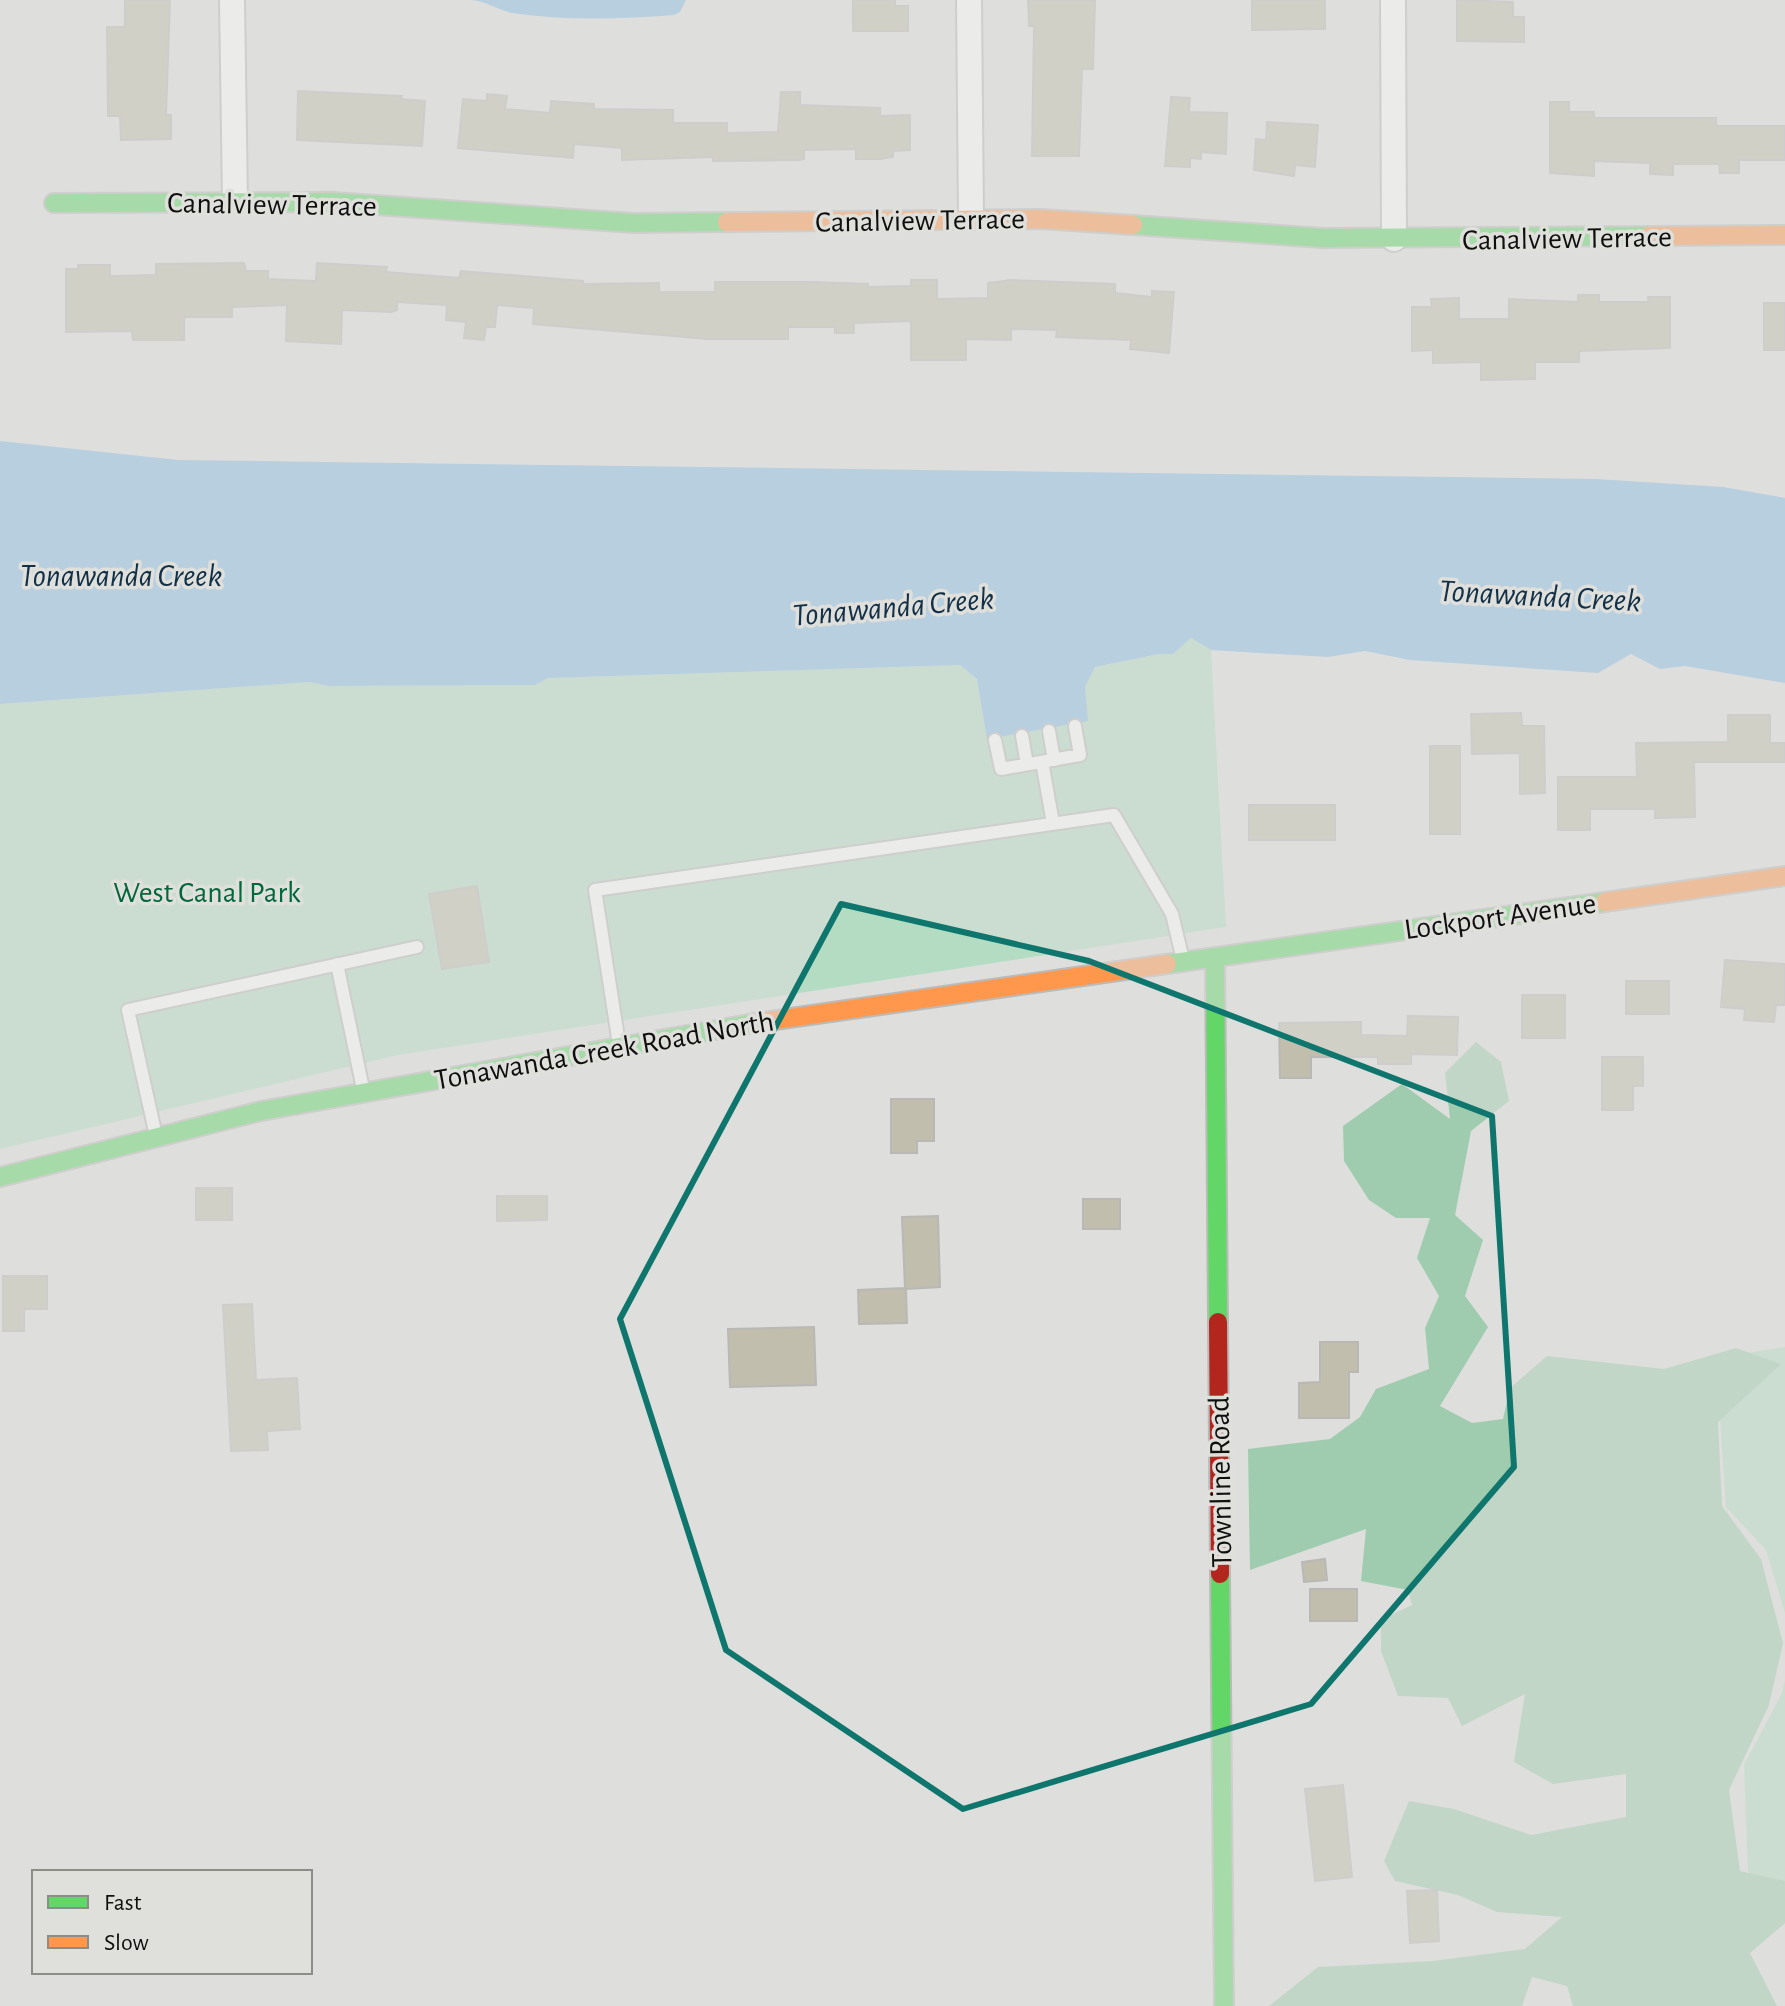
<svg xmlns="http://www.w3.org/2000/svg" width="1785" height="2006" font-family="'Alegreya Sans',sans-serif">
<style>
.green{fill:#b4dcc2}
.forest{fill:#9fccaf}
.water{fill:#8bbce2}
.building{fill:#c1bead;stroke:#b9b8b7;stroke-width:2}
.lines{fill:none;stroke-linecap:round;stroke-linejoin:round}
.lane-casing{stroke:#babab9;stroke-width:16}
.street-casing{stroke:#babab9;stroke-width:28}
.fast-casing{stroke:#babab9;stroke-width:22}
.slow-casing{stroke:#babab9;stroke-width:22}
.jam-casing{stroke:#babab9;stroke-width:22}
.lane{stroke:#fafafa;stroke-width:12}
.street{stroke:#fafafa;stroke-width:24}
.fast{stroke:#63d668;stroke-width:18}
.slow{stroke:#ff974d;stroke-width:18}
.jam{stroke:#b3261e;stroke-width:18}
.marked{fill:none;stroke:#0f766e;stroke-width:6;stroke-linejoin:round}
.labels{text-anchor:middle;stroke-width:7;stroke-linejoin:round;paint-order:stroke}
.street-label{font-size:30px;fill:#0f0f0e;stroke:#dfdfdb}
.park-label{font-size:30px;fill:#00683b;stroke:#dfdfdb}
.water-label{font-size:32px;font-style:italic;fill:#123047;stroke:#dfdfdb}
</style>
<rect width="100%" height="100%" fill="#dededc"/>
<!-- green -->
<path class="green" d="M 1191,638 L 1211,650 L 1226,927 L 398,1055 L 0,1149 L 0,704 L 310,682 L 328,686 L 535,685 L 548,678 L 960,665 L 977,679 L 987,738 L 1085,687 L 1095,667 L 1159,654 L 1173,654 Z
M 1785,1347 L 1785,1613 L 1766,1550 L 1726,1507 L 1716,1358 Z
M 1785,1680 L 1785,1894 L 1749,1896 L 1744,1765 L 1782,1693 Z"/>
<!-- forest -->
<path class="forest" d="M 1476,1042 L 1501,1062 L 1509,1101 L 1471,1131 L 1455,1215 L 1483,1240 L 1465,1296 L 1488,1327 L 1440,1406 L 1472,1423 L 1503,1419 L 1510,1388 L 1547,1356 L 1664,1369 L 1736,1348 L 1781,1364 L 1718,1422 L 1722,1506 L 1761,1559 L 1783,1643 L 1769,1705 L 1729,1790 L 1740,1871 L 1785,1881 L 1785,1923 L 1750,1953 L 1777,2006 L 1573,2006 L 1567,1986 L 1532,1977 L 1522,2006 L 1269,2006 L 1318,1967 L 1433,1961 L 1525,1949 L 1562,1917 L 1497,1912 L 1458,1895 L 1395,1881 L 1384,1861 L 1409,1801 L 1454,1809 L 1531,1835 L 1626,1817 L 1626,1774 L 1553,1784 L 1514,1762 L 1525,1694 L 1462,1726 L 1448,1698 L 1398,1696 L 1381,1651 L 1381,1620 L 1412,1605 L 1408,1590 L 1361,1581 L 1366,1529 L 1250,1570 L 1248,1449 L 1330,1439 L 1360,1417 L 1376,1389 L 1429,1369 L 1425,1328 L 1439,1296 L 1417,1258 L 1430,1218 L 1396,1218 L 1369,1200 L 1344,1161 L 1343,1126 L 1402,1084 L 1450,1119 L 1445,1073 Z"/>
<!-- water -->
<path class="water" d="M 471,0 L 686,0 L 680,12 L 674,15 C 620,19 566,21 512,13 C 497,10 487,1 471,0 Z
M 0,441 L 178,460 L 1596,479 L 1723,487 L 1785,498 L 1785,683 L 1685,666 L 1660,669 L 1631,654 L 1598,673 L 1410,660 L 1365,651 L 1328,657 L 1211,650 L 1191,638 L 1173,654 L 1159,654 L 1095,667 L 1085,687 L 1088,721 L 987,739 L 977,679 L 960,665 L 548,678 L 535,685 L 328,686 L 310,682 L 0,704 Z"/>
<!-- building -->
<path class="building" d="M 125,0 L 170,0 L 166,115 L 171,115 L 171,139 L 121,140 L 120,116 L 108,116 L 107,27 L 125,27 Z
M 853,0 L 895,0 L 895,6 L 908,6 L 908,31 L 853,31 Z
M 1028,0 L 1095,0 L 1093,69 L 1082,69 L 1079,156 L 1032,156 L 1034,26 L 1029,26 Z
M 1252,0 L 1325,0 L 1325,29 L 1252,30 Z
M 1457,0 L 1513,2 L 1513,17 L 1524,17 L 1524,42 L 1457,41 Z
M 298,91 L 402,96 L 401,99 L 425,101 L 422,146 L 297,140 Z
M 781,92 L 800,92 L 800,105 L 880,108 L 880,116 L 910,115 L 910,150 L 893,151 L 893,157 L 880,159 L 856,159 L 856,149 L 804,150 L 804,159 L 800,160 L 713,161 L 713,157 L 622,160 L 622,148 L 574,144 L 573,158 L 458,148 L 463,99 L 487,101 L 487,94 L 507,96 L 505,109 L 550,113 L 551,101 L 594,104 L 594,109 L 673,110 L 673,123 L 727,123 L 727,133 L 778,132 Z
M 1171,97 L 1190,98 L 1189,112 L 1227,113 L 1226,154 L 1201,152 L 1201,159 L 1190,158 L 1190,167 L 1165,166 Z
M 1550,102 L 1569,102 L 1569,112 L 1594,112 L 1594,118 L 1716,118 L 1716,126 L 1785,126 L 1785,160 L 1739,160 L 1739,173 L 1720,173 L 1719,164 L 1673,164 L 1673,175 L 1650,174 L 1650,163 L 1594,161 L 1594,176 L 1550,173 Z
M 1267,122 L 1318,125 L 1315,167 L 1295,165 L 1294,176 L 1254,170 L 1256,139 L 1266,140 Z
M 244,263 L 246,271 L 268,271 L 268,279 L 316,281 L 317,263 L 387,267 L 386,272 L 459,278 L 461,271 L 583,281 L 583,284 L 659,283 L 659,292 L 715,292 L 715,282 L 811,282 L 868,284 L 868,287 L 911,286 L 911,280 L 937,280 L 937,299 L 988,298 L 988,283 L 1010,280 L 1115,284 L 1115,293 L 1152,297 L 1152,291 L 1174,292 L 1169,353 L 1130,349 L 1131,340 L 1056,337 L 1057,330 L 1011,329 L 1011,340 L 966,339 L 966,360 L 911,360 L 911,321 L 854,323 L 854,333 L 835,333 L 835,327 L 788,327 L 788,339 L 708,339 L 533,324 L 534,308 L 497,305 L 495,327 L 486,327 L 484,340 L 464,338 L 466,322 L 446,320 L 447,305 L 397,302 L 397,310 L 391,312 L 342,310 L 341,344 L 286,341 L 287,305 L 232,307 L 232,317 L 184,317 L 184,340 L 133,340 L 132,331 L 66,332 L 66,269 L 78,269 L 78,265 L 110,265 L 110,276 L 156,275 L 156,264 Z
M 1578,295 L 1599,295 L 1599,302 L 1648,302 L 1648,297 L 1670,297 L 1670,348 L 1579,351 L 1579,362 L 1535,362 L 1535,379 L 1481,380 L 1481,362 L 1433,363 L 1433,350 L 1412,351 L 1412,307 L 1432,307 L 1431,299 L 1459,298 L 1459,319 L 1509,319 L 1509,299 L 1578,302 Z
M 1764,303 L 1785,303 L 1785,350 L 1764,350 Z
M 1521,713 L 1522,726 L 1544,726 L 1545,793 L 1520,794 L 1520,753 L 1472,754 L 1471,714 Z
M 1728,715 L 1770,715 L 1770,743 L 1785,743 L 1785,762 L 1694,762 L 1695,817 L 1655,818 L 1655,809 L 1590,809 L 1590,830 L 1558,830 L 1558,777 L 1637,777 L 1636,743 L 1728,742 Z
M 1430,746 L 1460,746 L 1460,834 L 1430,834 Z
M 1249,805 L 1335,805 L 1335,840 L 1249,840 Z
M 477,886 L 489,962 L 442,969 L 429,894 Z
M 1725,960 L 1785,964 L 1785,1005 L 1776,1005 L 1774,1022 L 1744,1020 L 1745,1009 L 1721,1007 Z
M 1626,981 L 1669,981 L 1669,1014 L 1626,1014 Z
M 1522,995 L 1565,995 L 1565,1038 L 1522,1038 Z
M 1408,1016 L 1458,1017 L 1457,1055 L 1411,1054 L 1411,1064 L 1378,1064 L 1378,1057 L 1311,1057 L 1311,1078 L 1280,1078 L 1279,1023 L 1361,1022 L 1361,1035 L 1407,1036 Z
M 1602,1057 L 1643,1057 L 1643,1086 L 1633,1086 L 1633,1110 L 1602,1110 Z
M 891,1099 L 934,1099 L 934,1141 L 917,1141 L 917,1153 L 891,1153 Z
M 196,1188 L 232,1188 L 232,1220 L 196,1220 Z
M 497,1196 L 547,1196 L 547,1220 L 497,1221 Z
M 1083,1199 L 1120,1199 L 1120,1229 L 1083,1229 Z
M 938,1216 L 940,1287 L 906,1289 L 907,1323 L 859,1324 L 858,1290 L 905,1288 L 902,1217 Z
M 3,1276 L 47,1276 L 47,1309 L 24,1309 L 24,1331 L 3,1331 Z
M 252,1304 L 256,1380 L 297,1378 L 300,1429 L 267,1431 L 268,1450 L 231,1451 L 223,1305 Z
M 814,1327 L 816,1385 L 730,1387 L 728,1329 Z
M 1320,1342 L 1358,1342 L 1358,1372 L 1349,1372 L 1349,1418 L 1299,1418 L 1299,1383 L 1320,1382 Z
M 1325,1559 L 1327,1580 L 1304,1582 L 1302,1562 Z
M 1310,1589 L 1357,1589 L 1357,1621 L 1310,1621 Z
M 1343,1785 L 1352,1877 L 1315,1881 L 1305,1789 Z
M 1437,1890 L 1439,1941 L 1410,1943 L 1407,1891 Z"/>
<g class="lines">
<defs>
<path id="lane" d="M 1049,731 L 1054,760
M 1022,736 L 1027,764
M 995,740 L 1001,769 L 1080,755 L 1075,726
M 1042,762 L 1053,823
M 337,964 L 363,1089
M 619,1044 L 595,890 L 1114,815 L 1172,914 L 1183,960
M 156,1136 L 128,1010 L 417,947"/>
<path id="street" d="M 232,0 L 235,201
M 969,0 L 971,218
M 1393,0 L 1394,239"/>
<path id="fast" d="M 54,203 L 333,202 L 633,223 L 727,222
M 1133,225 L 1323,238 L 1649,236
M 1215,958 L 1218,1322
M 1167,964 L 1605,902
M 0,1177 L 261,1111 L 755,1023
M 1220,1574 L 1224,2006"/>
<path id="slow" d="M 727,222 L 1041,219 L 1133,225
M 1649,236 L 1785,235
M 1605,902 L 1785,876
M 755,1023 L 1167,964"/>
<path id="jam" d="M 1218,1322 L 1220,1574"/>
</defs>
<!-- lane casing -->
<use href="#lane" class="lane-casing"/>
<!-- street casing -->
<use href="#street" class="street-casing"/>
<!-- fast casing -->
<use href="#fast" class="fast-casing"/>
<!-- slow casing -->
<use href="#slow" class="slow-casing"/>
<!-- jam casing -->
<use href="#jam" class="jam-casing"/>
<!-- lane -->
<use href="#lane" class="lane"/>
<!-- street -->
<use href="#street" class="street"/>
<!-- fast -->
<use href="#fast" class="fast"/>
<!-- slow -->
<use href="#slow" class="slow"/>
<!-- jam -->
<use href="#jam" class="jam"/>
</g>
<!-- marked area -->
<path d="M0 0H1785V2006H0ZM 841,904 L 1089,961 L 1492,1116 L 1514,1467 L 1311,1704 L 963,1809 L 726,1650 L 620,1319 Z" fill="#dededc" fill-opacity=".55" fill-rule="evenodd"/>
<path class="marked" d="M 841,904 L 1089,961 L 1492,1116 L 1514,1467 L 1311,1704 L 963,1809 L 726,1650 L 620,1319 Z"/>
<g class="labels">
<!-- street labels -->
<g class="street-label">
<text transform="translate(272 204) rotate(1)" y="10">Canalview Terrace</text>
<text transform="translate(920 220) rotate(-1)" y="10">Canalview Terrace</text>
<text transform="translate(1567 238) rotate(-1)" y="10">Canalview Terrace</text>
<text transform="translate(1500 916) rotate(-8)" y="10">Lockport Avenue</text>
<text transform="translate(604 1050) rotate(-10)" y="10">Tonawanda Creek Road North</text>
<text transform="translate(1220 1482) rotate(-91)" y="10">Townline Road</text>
</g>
<!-- park labels -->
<g class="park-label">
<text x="207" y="902">West Canal Park</text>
</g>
<!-- water labels -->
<g class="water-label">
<text x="121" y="586">Tonawanda Creek</text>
<text transform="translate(1540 595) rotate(3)" y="11">Tonawanda Creek</text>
<text transform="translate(893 606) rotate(-5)" y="11">Tonawanda Creek</text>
</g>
</g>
<!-- legend -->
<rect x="32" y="1870" width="280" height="104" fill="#dfdfdb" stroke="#8c8c89" stroke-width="2"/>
<rect x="48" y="1896" width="40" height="12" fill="#63d668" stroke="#8c8c89" stroke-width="2"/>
<text x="104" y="1910" font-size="24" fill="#0f0f0e">Fast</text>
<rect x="48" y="1936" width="40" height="12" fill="#ff974d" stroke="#8c8c89" stroke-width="2"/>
<text x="104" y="1950" font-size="24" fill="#0f0f0e">Slow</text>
</svg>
